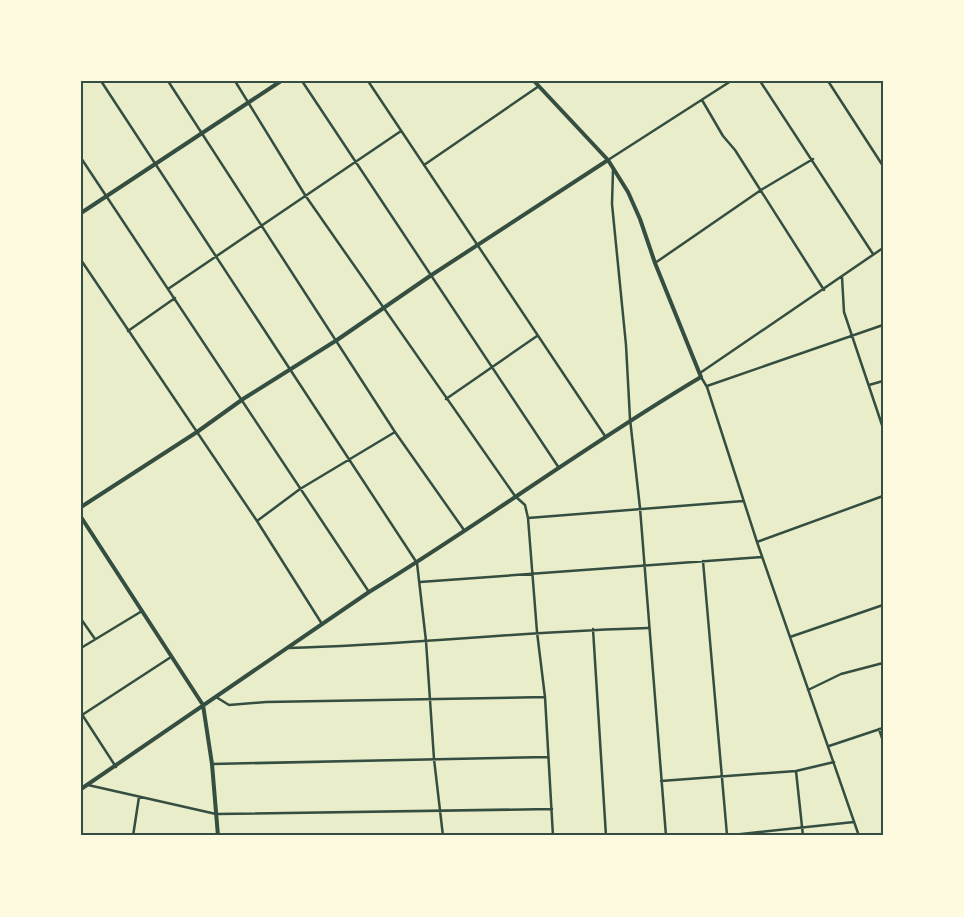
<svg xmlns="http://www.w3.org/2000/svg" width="964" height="917" font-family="Arial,sans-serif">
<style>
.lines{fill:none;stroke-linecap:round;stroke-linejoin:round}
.minor{stroke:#344e41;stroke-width:2.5}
.tertiary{stroke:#344e41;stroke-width:4}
.neatline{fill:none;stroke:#344e41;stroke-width:2}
</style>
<rect width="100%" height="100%" fill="#e9edc9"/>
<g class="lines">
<!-- minor -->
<path class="minor" d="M 101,81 L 417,563 L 426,641 L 434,759 L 443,836
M 168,81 L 395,432 L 464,530
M 235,81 L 305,195 L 515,496 L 525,505 L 528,518 L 537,632 L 545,697 L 553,836
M 302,81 L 559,468
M 368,81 L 605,436
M 760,81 L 873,254
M 828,81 L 883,166
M 702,100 L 723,136 L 735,150 L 824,290
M 81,158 L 369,592
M 608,160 L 731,81
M 424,165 L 539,86
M 613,170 L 612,204 L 626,345 L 630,419 L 640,508 L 666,836
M 81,260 L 257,521 L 322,624
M 655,263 L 761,190 L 813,159
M 842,277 L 844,312 L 883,428
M 168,289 L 401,131
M 128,331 L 175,298
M 700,373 L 883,248
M 701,377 L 707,387 L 757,542 L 859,836
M 869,385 L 883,381
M 707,386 L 883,325
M 446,399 L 537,336
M 528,518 L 743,501
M 257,521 L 300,489 L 395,432
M 757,542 L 883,496
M 703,561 L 727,835
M 420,582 L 762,557
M 81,619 L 95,639
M 593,629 L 606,836
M 790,637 L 883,605
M 81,648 L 142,611
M 288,648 C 408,645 528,631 648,628
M 808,690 L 841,674 L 883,663
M 216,697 L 229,705 L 266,702 L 545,697
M 81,713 L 116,767
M 82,715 L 171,657
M 879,729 L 883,741
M 829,746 L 883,728
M 212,764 L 548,757
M 661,781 L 796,771
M 88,785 L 216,814 L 552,809
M 133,836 L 139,797
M 723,836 L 854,822
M 803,836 L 796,771 L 834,762"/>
<!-- tertiary -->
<path class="tertiary" d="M 81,213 L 281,81
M 81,507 L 197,432 L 243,399 L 337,340 L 430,276 L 608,160
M 81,517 L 203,705 L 212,764 L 218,836
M 81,789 L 369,592 C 482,523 588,444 701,377 L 655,263 L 640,219 L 628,192 L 608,160 L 534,81"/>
</g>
<!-- border -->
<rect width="964" height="917" fill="none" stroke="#fefae0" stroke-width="165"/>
<rect x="82" y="82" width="800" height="752" class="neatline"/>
</svg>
